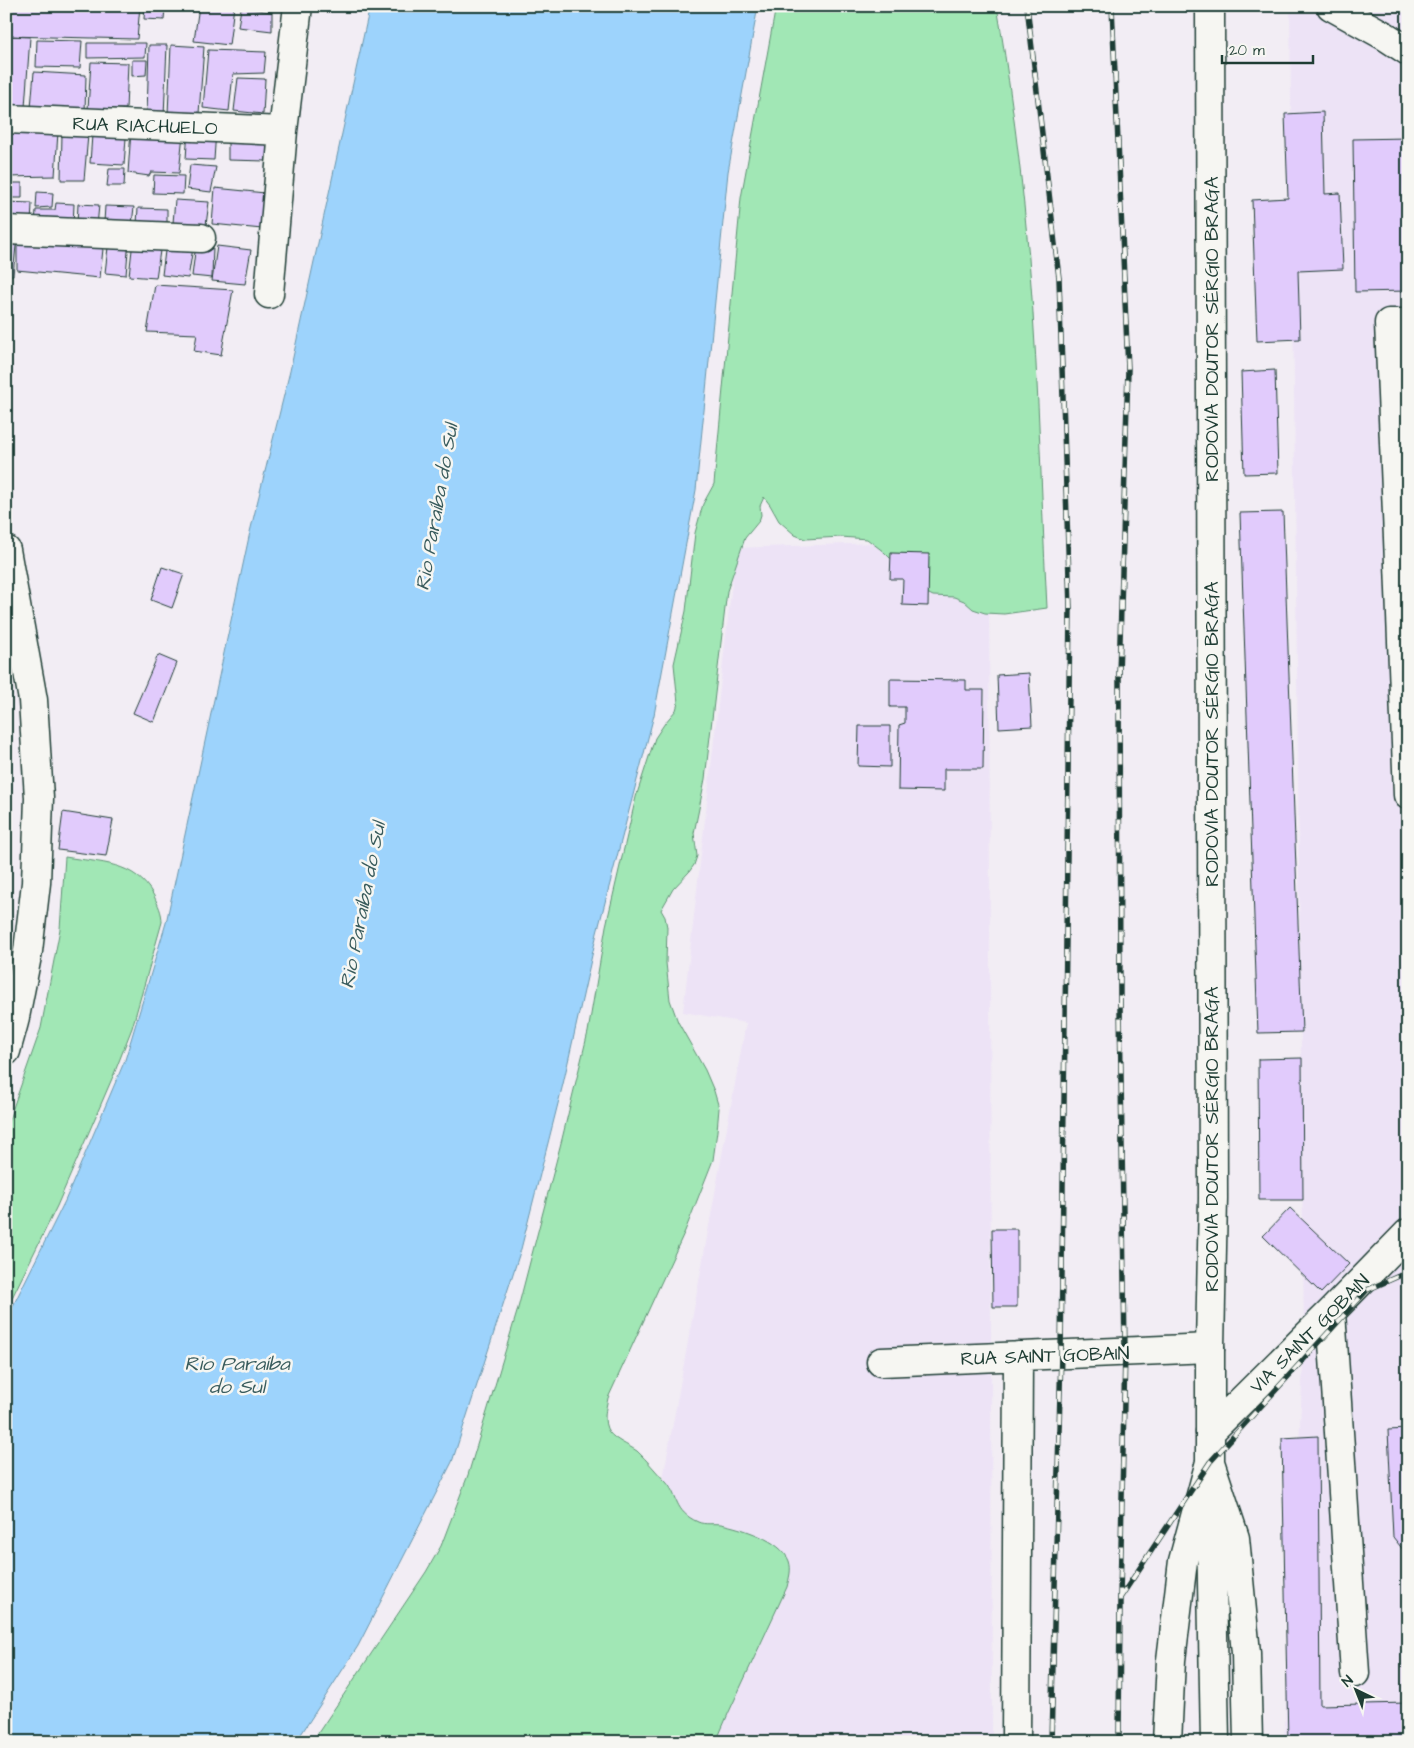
<svg xmlns="http://www.w3.org/2000/svg" width="1414" height="1748" font-family="'Architects Daughter',sans-serif">
<style>
.built{fill:#ede3f6}
.green{fill:#a1e7b5;stroke:#609274}
.water{fill:#9dd3fc;stroke:#6b97ac}
.building{fill:#e1cbfc;stroke:#1f3d34}
.lines{fill:none;stroke-linecap:round;stroke-linejoin:round}
.minor-casing{stroke:#1f3d34;stroke-width:31}
.major-casing{stroke:#1f3d34;stroke-width:31}
.minor{stroke:#f6f6f2;stroke-width:28}
.major{stroke:#f6f6f2;stroke-width:28}
.rail-casing{stroke:#1f3d34;stroke-width:5.5}
.rail{stroke:#f6f6f2;stroke-width:4;stroke-dasharray:11;stroke-linecap:butt}
.labels{text-anchor:middle;stroke-width:5;stroke-linejoin:round;paint-order:stroke}
.street-label{font-size:19px;fill:#1f3d34;stroke:#f6f6f2}
.water-label{font-size:20px;font-style:italic;fill:#385b5c;stroke:#f6f6f2}
</style>
<rect width="100%" height="100%" fill="#f2edf4"/>
<filter id="ink" filterUnits="userSpaceOnUse"><feTurbulence type="fractalNoise" baseFrequency=".02" numOctaves="2"/><feDisplacementMap in="SourceGraphic" scale="10" xChannelSelector="R" yChannelSelector="G"/><feConvolveMatrix kernelMatrix="1 2 1 2 8 2 1 2 1" color-interpolation-filters="sRGB"/></filter>
<g filter="url(#ink)">
<!-- built -->
<path class="built" d="M 1290,6 L 1408,6 L 1408,1742 L 1284,1742 L 1304,1344 Z
M 989,539 L 992,1742 L 615,1742 L 746,1023 L 683,1012 L 736,548 Z"/>
<!-- green -->
<path class="green" d="M 776,6 L 997,6 C 1008,72 1017,138 1024,205 C 1038,338 1040,474 1047,608 L 1004,614 L 985,613 L 973,609 L 964,601 L 954,597 L 933,596 L 923,591 L 884,552 L 867,539 L 841,537 L 805,539 L 795,535 L 779,521 L 770,505 L 764,497 L 760,506 L 761,515 L 759,521 L 745,538 L 727,591 L 705,779 L 694,833 L 697,856 L 694,865 L 689,872 L 673,889 L 661,910 L 665,917 L 667,927 L 666,963 L 670,1000 L 678,1022 L 705,1070 L 714,1091 L 719,1108 L 717,1131 L 713,1160 L 685,1231 L 608,1398 C 606,1408 602,1422 609,1432 C 615,1440 628,1445 637,1451 C 647,1460 656,1472 666,1482 C 679,1496 673,1511 698,1522 C 705,1525 713,1523 721,1524 C 741,1528 781,1540 789,1561 C 792,1570 789,1578 787,1587 L 728,1714 L 719,1735 L 719,1742 L 312,1742 L 426,1572 L 441,1546 L 468,1475 L 517,1312 L 562,1139 L 588,1032 L 606,926 L 636,797 L 655,738 L 665,723 L 676,710 L 678,703 L 674,664 L 686,611 L 695,533 L 703,504 L 714,484 L 741,198 Z
M 65,857 C 100,863 135,861 154,896 C 158,905 162,912 162,922 L 132,1028 L 114,1074 L 57,1206 L 6,1310 L 6,1128 L 41,1028 L 60,929 Z"/>
<!-- water -->
<path class="water" d="M 370,6 L 758,6 L 728,172 L 696,490 L 654,715 L 597,933 L 563,1084 L 521,1249 L 452,1462 L 358,1646 L 296,1742 L 6,1742 L 6,1320 L 65,1201 L 125,1060 L 166,923 L 250,532 L 290,371 Z"/>
<!-- building -->
<path class="building" d="M 6,6 L 140,6 L 137,39 L 6,36 Z
M 145,6 L 165,6 L 164,20 L 144,19 Z
M 199,6 L 234,6 L 229,45 L 194,41 Z
M 241,8 L 272,12 L 272,31 L 238,27 Z
M 6,36 L 30,37 L 25,107 L 6,105 Z
M 37,40 L 82,41 L 80,68 L 36,67 Z
M 87,43 L 146,43 L 145,57 L 87,58 Z
M 149,45 L 167,45 L 164,116 L 147,116 Z
M 171,45 L 204,47 L 199,113 L 168,114 Z
M 208,50 L 266,52 L 264,73 L 233,74 L 229,111 L 203,108 Z
M 132,60 L 147,60 L 146,75 L 132,76 Z
M 91,62 L 128,63 L 126,109 L 88,109 Z
M 34,72 L 86,75 L 85,112 L 31,108 Z
M 238,78 L 265,79 L 263,114 L 234,111 Z
M 1323,112 L 1325,194 L 1340,193 L 1343,269 L 1298,271 L 1300,339 L 1257,341 L 1252,200 L 1288,198 L 1285,114 Z
M 188,129 L 216,130 L 214,160 L 186,159 Z
M 131,131 L 183,134 L 179,173 L 151,172 L 149,176 L 128,173 Z
M 6,132 L 58,132 L 55,176 L 6,177 Z
M 62,134 L 88,135 L 84,180 L 61,180 Z
M 92,135 L 126,138 L 124,165 L 90,163 Z
M 228,135 L 268,136 L 266,161 L 228,160 Z
M 1408,138 L 1408,291 L 1355,292 L 1353,139 Z
M 190,165 L 216,167 L 211,192 L 187,189 Z
M 109,169 L 125,169 L 124,186 L 107,186 Z
M 154,175 L 184,176 L 183,194 L 153,193 Z
M 6,183 L 22,183 L 22,198 L 6,198 Z
M 215,188 L 265,193 L 262,229 L 212,224 Z
M 37,192 L 53,193 L 52,207 L 36,208 Z
M 175,200 L 209,202 L 206,225 L 173,223 Z
M 6,202 L 32,203 L 31,225 L 6,224 Z
M 56,203 L 74,204 L 73,226 L 35,224 L 36,210 L 55,210 Z
M 78,204 L 99,205 L 97,226 L 77,226 Z
M 105,206 L 134,207 L 132,224 L 104,222 Z
M 138,208 L 167,209 L 167,225 L 137,224 Z
M 6,235 L 17,236 L 13,275 L 6,275 Z
M 17,236 L 104,239 L 100,278 L 17,270 Z
M 109,239 L 129,239 L 126,275 L 105,273 Z
M 133,241 L 161,244 L 156,278 L 129,276 Z
M 166,243 L 193,248 L 188,278 L 162,275 Z
M 196,244 L 213,246 L 212,278 L 192,276 Z
M 217,246 L 251,250 L 245,284 L 212,281 Z
M 155,285 L 233,290 L 221,355 L 194,351 L 197,334 L 147,332 Z
M 1275,370 L 1278,473 L 1244,474 L 1241,372 Z
M 1283,512 L 1302,1032 L 1258,1033 L 1240,513 Z
M 891,553 L 929,554 L 928,606 L 902,605 L 903,579 L 890,579 Z
M 162,567 L 184,574 L 172,608 L 151,600 Z
M 158,655 L 177,663 L 154,722 L 133,713 Z
M 1029,673 L 1032,726 L 999,728 L 997,675 Z
M 890,679 L 966,680 L 966,690 L 984,690 L 983,769 L 944,769 L 944,791 L 898,790 L 899,725 L 905,723 L 905,707 L 890,707 Z
M 859,726 L 890,726 L 890,767 L 858,766 Z
M 63,812 L 113,820 L 106,856 L 58,850 Z
M 1302,1058 L 1303,1200 L 1259,1200 L 1258,1059 Z
M 1290,1208 L 1349,1264 L 1321,1293 L 1263,1236 Z
M 992,1229 L 1017,1229 L 1017,1307 L 993,1307 Z
M 1408,1429 L 1408,1556 L 1393,1537 L 1388,1430 Z
M 1318,1436 L 1320,1705 L 1408,1703 L 1408,1742 L 1288,1742 L 1282,1438 Z"/>
<g class="lines">
<defs>
<path id="minor" d="M 1331,6 L 1385,36 L 1408,51
M 6,119 L 283,131 L 298,6
M 6,230 L 201,238
M 269,294 L 283,131
M 1398,538 L 1389,323 L 1408,323
M 1408,538 L 1398,538 L 1408,795
M 1331,1312 L 1355,1673
M 881,1362 L 1210,1348
M 1210,1432 L 1331,1312 L 1408,1233
M 1210,1474 L 1215,1742
M 1016,1742 L 1018,1356"/>
<path id="major" d="M 6,550 L 33,700 L 39,798 L 36,883 L 28,951 L 14,1022 L 6,1051
M 1210,1462 L 1235,1538 L 1246,1653 L 1248,1742
M 1167,1742 L 1171,1660 L 1183,1561 L 1210,1462 L 1210,1348 L 1213,1198 L 1210,6"/>
</defs>
<!-- minor casing -->
<use href="#minor" class="minor-casing"/>
<!-- major casing -->
<use href="#major" class="major-casing"/>
<!-- minor -->
<use href="#minor" class="minor"/>
<!-- major -->
<use href="#major" class="major"/>
<defs>
<path id="rail" d="M 1027,6 L 1059,278 L 1070,608 L 1061,1353 L 1051,1742
M 1112,6 L 1128,369 L 1119,675 L 1120,1006 L 1125,1351 L 1120,1598 L 1119,1742
M 1120,1598 L 1210,1462 L 1367,1290 L 1408,1272"/>
</defs>
<!-- rail casing -->
<use href="#rail" class="rail-casing"/>
<!-- rail -->
<use href="#rail" class="rail"/>
</g>
</g>
<g class="labels">
<!-- street labels -->
<g class="street-label">
<text transform="translate(145 125) rotate(2)" y="7">RUA RIACHUELO</text>
<text transform="translate(1211 329) rotate(-90)" y="7">RODOVIA DOUTOR SÉRGIO BRAGA</text>
<text transform="translate(1211 734) rotate(-90)" y="7">RODOVIA DOUTOR SÉRGIO BRAGA</text>
<text transform="translate(1211 1139) rotate(-90)" y="7">RODOVIA DOUTOR SÉRGIO BRAGA</text>
<text transform="translate(1309 1333) rotate(-45)" y="7">VIA SAINT GOBAIN</text>
<text transform="translate(1045 1355) rotate(-2)" y="7">RUA SAINT GOBAIN</text>
</g>
<!-- water labels -->
<g class="water-label">
<text transform="translate(436 507) rotate(-80)" y="7">Rio Paraíba do Sul</text>
<text transform="translate(362 905) rotate(-79)" y="7">Rio Paraíba do Sul</text>
<text x="237" y="1370">Rio Paraíba<tspan x="237" dy="23">do Sul</tspan></text>
</g>
</g>
<!-- margin -->
<rect width="1414" height="1748" fill="none" stroke="#f6f6f2" stroke-width="25"/>
<rect x="12" y="12" width="1389" height="1723" fill="none" stroke="#1f3d34" stroke-width="2" filter="url(#ink)"/>
<!-- north arrow -->
<g transform="translate(1356 1690) rotate(317)" stroke="#f6f6f2" stroke-width="4" paint-order="stroke">
<path d="M0-4L9 19L0 12L-9 19Z" fill="#1f3d34"/>
<text y="-8" font-size="14" font-weight="bold" text-anchor="middle" fill="#1f3d34">N</text>
</g>
<!-- scale -->
<path d="M1222 55v8h91v-8" fill="none" stroke="#1f3d34" stroke-width="2.5"/>
<text x="1229" y="55" font-size="15" fill="#1f3d34" stroke="#f6f6f2" stroke-width="4" paint-order="stroke">20 m</text>
</svg>
